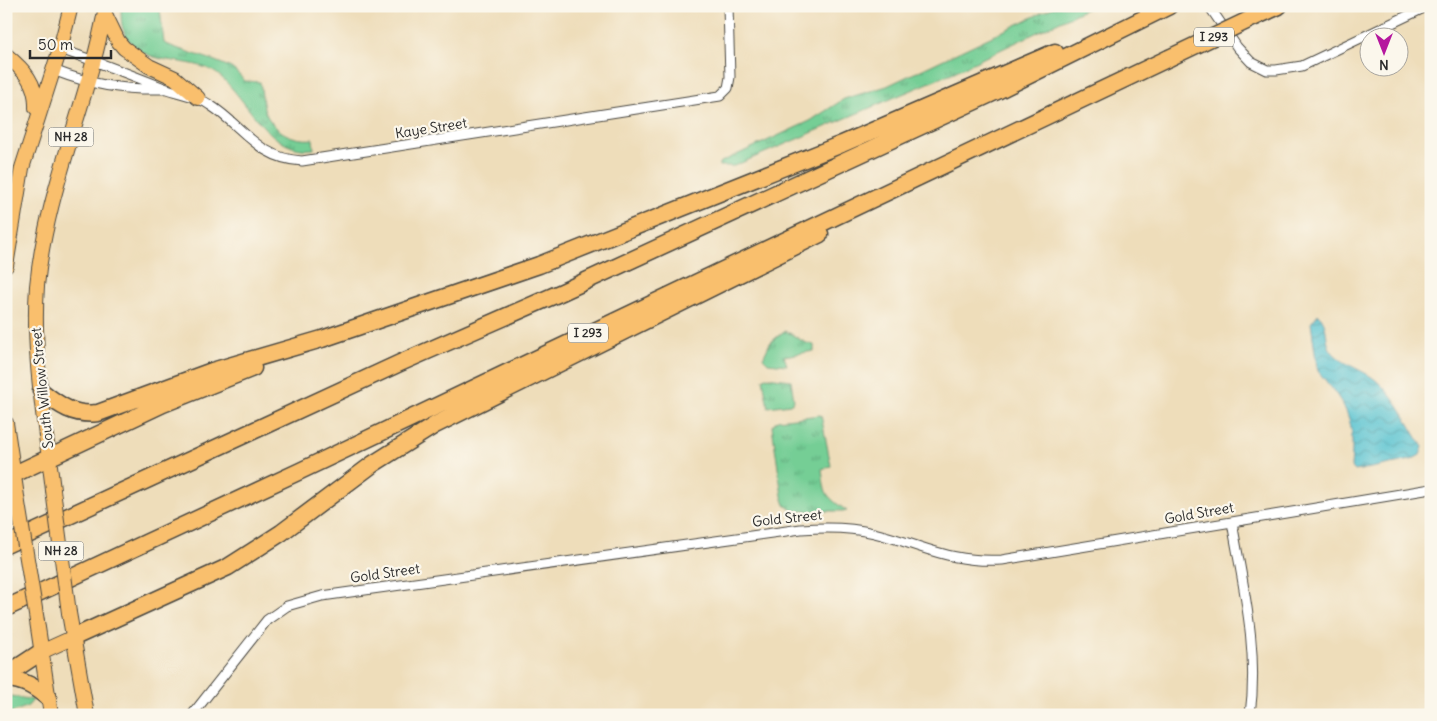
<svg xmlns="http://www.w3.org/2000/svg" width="1437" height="721" font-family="Delius,sans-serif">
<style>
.grass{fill:url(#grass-tufts);stroke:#507c60}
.water{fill:url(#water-waves);stroke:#41767e}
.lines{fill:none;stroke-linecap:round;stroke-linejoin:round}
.street-casing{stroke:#484640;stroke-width:11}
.primary-casing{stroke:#484640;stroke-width:16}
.highway-casing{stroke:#484640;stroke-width:19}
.street{stroke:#fff;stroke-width:9}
.primary{stroke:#f9bf6d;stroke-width:14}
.highway{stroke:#f9bf6d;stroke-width:16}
.primary-bridge-casing{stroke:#484640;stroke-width:16;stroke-linecap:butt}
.highway-bridge-casing{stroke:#484640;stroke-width:19;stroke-linecap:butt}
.primary-bridge{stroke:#f9bf6d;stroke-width:14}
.highway-bridge{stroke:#f9bf6d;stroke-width:16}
.labels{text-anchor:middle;stroke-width:4.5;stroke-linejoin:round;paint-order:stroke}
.shield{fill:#fbf7ec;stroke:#696865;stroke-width:1}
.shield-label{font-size:12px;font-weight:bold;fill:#2b2b2b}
.street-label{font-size:14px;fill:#2b2b2b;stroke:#fbf7ec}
</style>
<defs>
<pattern id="grass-tufts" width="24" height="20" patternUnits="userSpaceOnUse" patternTransform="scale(1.25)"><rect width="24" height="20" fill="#74ce95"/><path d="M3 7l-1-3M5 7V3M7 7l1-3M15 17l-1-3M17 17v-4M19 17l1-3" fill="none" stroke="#5fa77a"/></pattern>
<pattern id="water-waves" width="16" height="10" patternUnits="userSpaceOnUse" patternTransform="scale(1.25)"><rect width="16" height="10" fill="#57c2d0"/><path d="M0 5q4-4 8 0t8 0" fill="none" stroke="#489ea9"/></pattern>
</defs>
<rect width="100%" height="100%" fill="#fbf7ec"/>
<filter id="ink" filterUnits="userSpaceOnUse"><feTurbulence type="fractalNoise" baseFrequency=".02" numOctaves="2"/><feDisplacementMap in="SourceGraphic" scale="10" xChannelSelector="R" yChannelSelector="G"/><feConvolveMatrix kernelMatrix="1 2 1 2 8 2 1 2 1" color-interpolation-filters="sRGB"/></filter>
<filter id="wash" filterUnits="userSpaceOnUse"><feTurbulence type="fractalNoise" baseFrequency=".0096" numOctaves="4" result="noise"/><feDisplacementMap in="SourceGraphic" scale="20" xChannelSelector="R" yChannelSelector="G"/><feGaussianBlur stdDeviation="1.12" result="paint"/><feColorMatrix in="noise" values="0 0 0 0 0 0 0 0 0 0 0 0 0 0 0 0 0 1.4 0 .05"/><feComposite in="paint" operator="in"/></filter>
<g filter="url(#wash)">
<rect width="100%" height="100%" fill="#eeddba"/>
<!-- grass -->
<path class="grass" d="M 121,6 L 166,6 L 160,9 L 164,43 C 186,53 210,57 231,68 C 236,71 241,77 245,81 L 260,82 C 262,92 262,105 266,114 C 275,132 293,141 313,139 L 314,149 C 270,155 249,102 221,77 C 197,55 156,68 133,45 C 121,33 121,22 121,6 Z
M 1056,6 L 1092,6 L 954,72 L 734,166 L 719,166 L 719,163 L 810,121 L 844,99 L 887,86 Z
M 784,331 C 795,334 801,343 814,345 L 814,351 L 784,356 L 787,365 L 768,363 L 763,358 L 770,343 Z
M 766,377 L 791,380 L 794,401 L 790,404 L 768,407 L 763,379 Z
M 821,415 L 831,466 L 822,469 C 825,496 825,495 847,511 L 793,511 L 785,505 L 782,496 L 772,426 L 777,420 Z
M 6,695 L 33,700 L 28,706 L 6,715 Z"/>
<!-- water -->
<path class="water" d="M 1318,314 C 1330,324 1323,342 1333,353 C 1345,366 1365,370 1378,382 C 1397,399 1409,426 1423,447 L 1420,455 L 1411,460 L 1355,471 L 1351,467 C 1355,417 1349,410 1318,371 L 1317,367 L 1311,323 Z"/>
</g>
<g filter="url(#ink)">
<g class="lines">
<defs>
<path id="street" d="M 1209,6 L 1237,47 L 1251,62 L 1267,70 L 1276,70 L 1302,66 L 1428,6
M 60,49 C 95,61 129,74 164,88 C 179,94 196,95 210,105 C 243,126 258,159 302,161 L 720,96 L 728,88 L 730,77 L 728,6
M 53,70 C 92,85 121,90 163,89
M 1232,522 C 1243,586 1259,649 1250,715
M 192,715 L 267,620 L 287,606 L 322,596 L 801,529 C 826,527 850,527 874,533 C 923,545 949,563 1002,560 L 1431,489"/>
<path id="primary" d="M 105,14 L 118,41 L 124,48 L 149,66 L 175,78 L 198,98
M 6,55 C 24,70 37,83 36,108
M 6,266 L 22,168 L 60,49 L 71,6
M 6,423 L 18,503
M 53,490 C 45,422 32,354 37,286 C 46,190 89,101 106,6
M 69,613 L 87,715
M 37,621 L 51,715
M 41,652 L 72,638"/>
<path id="highway" d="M 1257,16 L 1279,6
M 41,391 C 60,406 74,416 98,413 L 212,371 L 322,339 L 539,265 L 842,144 L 1055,52
M 6,478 L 163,404 L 253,368
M 6,545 L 400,363 L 562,292 L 995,92 L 1169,6
M 6,608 L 298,472 L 1169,58
M 72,638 L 228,567 L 281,533 L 373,464 L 435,425 L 820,234
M 6,675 L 41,652
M 6,679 C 24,680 35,687 48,698"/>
</defs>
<!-- street casing -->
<use href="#street" class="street-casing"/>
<!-- primary casing -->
<use href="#primary" class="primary-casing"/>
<!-- highway casing -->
<use href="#highway" class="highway-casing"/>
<!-- street -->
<use href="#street" class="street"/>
<!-- primary -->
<use href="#primary" class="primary"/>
<!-- highway -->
<use href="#highway" class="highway"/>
<defs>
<path id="primary-bridge" d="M 53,490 L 69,613
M 18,503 L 37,621"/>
<path id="highway-bridge" d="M 1169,58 L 1257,16"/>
</defs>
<!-- primary-bridge casing -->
<use href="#primary-bridge" class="primary-bridge-casing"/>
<!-- highway-bridge casing -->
<use href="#highway-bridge" class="highway-bridge-casing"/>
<!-- primary-bridge -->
<use href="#primary-bridge" class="primary-bridge"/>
<!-- highway-bridge -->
<use href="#highway-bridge" class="highway-bridge"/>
</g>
</g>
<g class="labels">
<!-- shield labels -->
<g class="shield">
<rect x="1194" y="27.5" width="40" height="19" rx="4"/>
<rect x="48.5" y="127.5" width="45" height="19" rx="4"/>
<rect x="568" y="323.5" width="40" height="19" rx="4"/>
<rect x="38.5" y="541.5" width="45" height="19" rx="4"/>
</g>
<g class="shield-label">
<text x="1214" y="41">I 293</text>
<text x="71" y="141">NH 28</text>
<text x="588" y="337">I 293</text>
<text x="61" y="555">NH 28</text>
</g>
<!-- street labels -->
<g class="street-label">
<text transform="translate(431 128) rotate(-9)" y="5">Kaye Street</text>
<text transform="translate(42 388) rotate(-96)" y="5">South Willow Street</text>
<text transform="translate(1199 513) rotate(-10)" y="5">Gold Street</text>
<text transform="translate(787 518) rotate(-6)" y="5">Gold Street</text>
<text transform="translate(385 573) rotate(-8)" y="5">Gold Street</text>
</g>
</g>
<!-- margin -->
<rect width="1437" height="721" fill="none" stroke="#fbf7ec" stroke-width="25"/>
<!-- north arrow -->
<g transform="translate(1384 52) rotate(180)"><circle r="24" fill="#fbf7ec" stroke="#a8a59f"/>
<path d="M0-4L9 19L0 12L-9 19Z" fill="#b5179e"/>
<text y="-8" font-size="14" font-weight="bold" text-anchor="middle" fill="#2b2b2b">N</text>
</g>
<!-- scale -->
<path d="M30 50v8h81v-8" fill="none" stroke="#2b2b2b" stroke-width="2.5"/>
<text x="38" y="50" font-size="15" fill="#2b2b2b" stroke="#fbf7ec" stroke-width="4" paint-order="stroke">50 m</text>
</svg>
